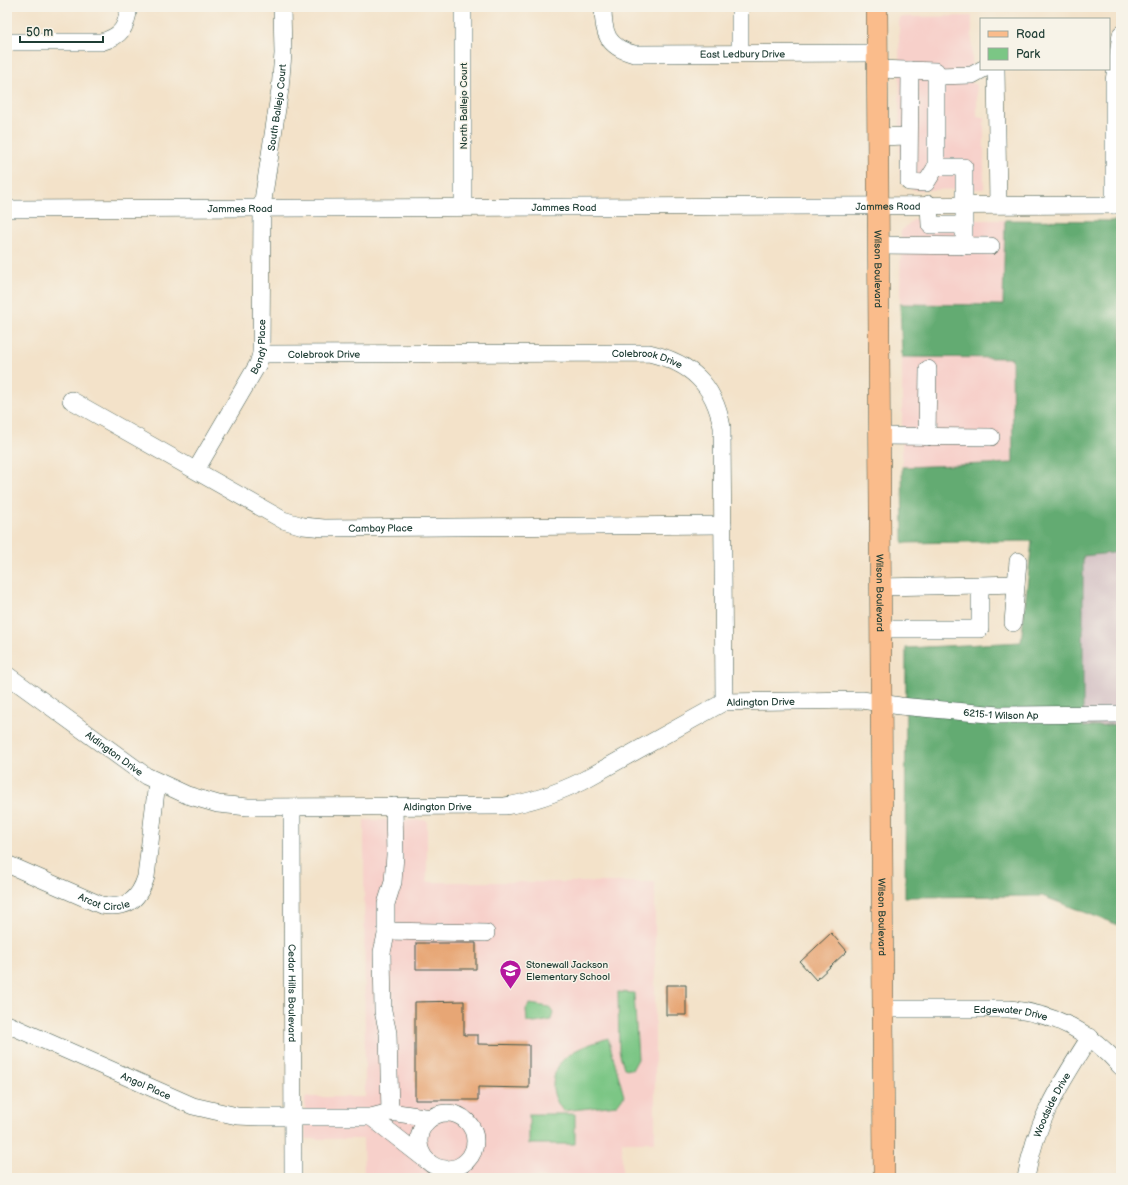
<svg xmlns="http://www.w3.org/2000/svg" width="1128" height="1185" font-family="'Balsamiq Sans',sans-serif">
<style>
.built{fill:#f7d0ca}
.industrial{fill:#d2bec2}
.green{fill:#7bc685;stroke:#4d825c}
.forest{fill:#64ab72;stroke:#427453}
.building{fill:#e7a674}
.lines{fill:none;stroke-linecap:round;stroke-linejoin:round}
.minor-casing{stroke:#3f564a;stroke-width:18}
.major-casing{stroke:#3f564a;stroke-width:22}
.minor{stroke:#fff;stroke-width:17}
.major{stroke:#fabc8b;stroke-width:21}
.labels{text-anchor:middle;stroke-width:3;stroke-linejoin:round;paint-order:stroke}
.street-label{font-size:10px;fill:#1f3d34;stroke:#f7f3e8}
.poi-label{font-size:10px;fill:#1f3d34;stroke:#f7f3e8;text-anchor:start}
</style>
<rect width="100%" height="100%" fill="#f7f3e8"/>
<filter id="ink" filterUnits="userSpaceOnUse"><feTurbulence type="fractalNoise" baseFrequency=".025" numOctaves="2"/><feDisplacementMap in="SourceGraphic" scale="8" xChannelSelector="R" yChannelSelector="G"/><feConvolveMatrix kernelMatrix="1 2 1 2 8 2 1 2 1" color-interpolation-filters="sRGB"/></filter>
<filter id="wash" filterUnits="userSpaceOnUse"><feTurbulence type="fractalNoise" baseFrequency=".012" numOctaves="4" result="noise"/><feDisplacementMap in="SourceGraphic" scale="16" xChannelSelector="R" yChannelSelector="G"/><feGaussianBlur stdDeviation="0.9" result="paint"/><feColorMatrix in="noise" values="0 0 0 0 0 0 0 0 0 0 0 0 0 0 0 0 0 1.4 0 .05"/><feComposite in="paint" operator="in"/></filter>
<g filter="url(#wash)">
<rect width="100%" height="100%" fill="#f3e2c9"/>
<!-- built -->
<path class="built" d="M 972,16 L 972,84 L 977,84 L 977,117 L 984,117 L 984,189 L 915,190 L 902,183 L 900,177 L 899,17 Z
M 913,220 L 1005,220 L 1003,305 L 900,304 L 901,231 Z
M 902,357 L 1012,357 L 1013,463 L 902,467 Z
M 364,820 L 427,820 L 427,882 L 655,882 L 655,1142 L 622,1142 L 622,1178 L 364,1178 L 363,1139 L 305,1139 L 305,1097 L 365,1097 Z"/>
<!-- industrial -->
<path class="industrial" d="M 1121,552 L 1121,724 L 1083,727 L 1083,556 Z"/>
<!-- green -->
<path class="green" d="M 618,992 L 634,993 L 638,1059 L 632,1070 L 624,1068 L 619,1051 Z
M 530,1004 L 549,1007 L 553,1013 L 551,1020 L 535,1023 L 527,1022 L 526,1009 Z
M 608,1038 L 624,1096 L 617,1105 L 563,1111 C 555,1100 551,1091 554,1077 C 560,1051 586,1046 608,1038 Z
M 529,1114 L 575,1114 L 575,1144 L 529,1144 Z"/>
<!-- forest -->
<path class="forest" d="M 1005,220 L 1121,221 L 1121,552 L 1083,556 L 1083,727 L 1121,724 L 1121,926 L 1042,896 L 905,897 L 906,648 L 1021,642 L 1032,541 L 903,543 L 902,467 L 1013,463 L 1012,358 L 902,357 L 900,304 L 1003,305 Z"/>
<g id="blocks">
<!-- building -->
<path class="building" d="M 831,933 L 847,951 L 816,980 L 800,962 Z
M 416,943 L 476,943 L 476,969 L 416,969 Z
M 666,985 L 686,985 L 686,1015 L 666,1015 Z
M 464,1001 L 464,1035 L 478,1035 L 478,1044 L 529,1045 L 529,1088 L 478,1087 L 478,1100 L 415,1100 L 415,1002 Z"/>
</g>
</g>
<g filter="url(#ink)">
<use href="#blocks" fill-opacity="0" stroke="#3f564a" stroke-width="1"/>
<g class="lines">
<defs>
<g id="minor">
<path d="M 463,7 L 463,206"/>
<path id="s1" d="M 603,7 C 603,33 607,47 634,54 L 877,53"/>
<path d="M 740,7 L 740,53"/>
<path d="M 7,42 L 101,42 C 122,36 126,28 129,7"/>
<path d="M 877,69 L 936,71 L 936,167 L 964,167 L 964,246"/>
<path d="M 996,69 L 998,204"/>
<path d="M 910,70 L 909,182 L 926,183 L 936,167"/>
<path d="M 936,76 L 972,75 L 983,69"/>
<path d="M 878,137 L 908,136"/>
<path d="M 929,204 L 930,225 L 964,225"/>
<path d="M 1114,205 L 1114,81 L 1121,34"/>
<path id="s2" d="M 7,209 L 1121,205"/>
<path d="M 878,245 L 991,246"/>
<path id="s3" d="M 261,354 L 649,353 C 691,363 714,384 722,427 L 724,702"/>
<path id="s4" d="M 71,400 L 283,520 L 303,526 L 324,528 L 723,525"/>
<path d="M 879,436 L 991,437"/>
<path d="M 927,437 L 928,369"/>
<path id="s5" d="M 196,470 L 258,364 L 261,354 L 262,207 L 280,89 L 283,54 L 282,7"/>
<path d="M 980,585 L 1016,584"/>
<path d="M 880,587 L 980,585 L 980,629 L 881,629"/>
<path d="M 1013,623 L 1018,561"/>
<path id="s6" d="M 7,675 L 146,776 L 187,795 L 218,804 L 248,807 L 505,806 C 533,802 557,793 582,781 L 724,702 L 862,700 L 900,706 L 999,715 L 1121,714"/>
<path id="s7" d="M 292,807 L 293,1178"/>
<path id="s8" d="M 7,864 L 101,905 C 126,909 138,902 146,877 L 157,782"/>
<path d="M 386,931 L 486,933"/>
<path id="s9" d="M 883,1009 L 1009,1009 C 1056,1014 1090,1031 1121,1067"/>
<path id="s10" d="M 7,1024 L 193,1106 L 237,1116 L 259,1117 L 371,1117 L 390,1112 L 431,1118"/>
<path d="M 390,1112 L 388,1033 L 383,1011 L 382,952 L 386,935 L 386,904 L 393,882 L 395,855 L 394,806"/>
<circle cx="447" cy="1141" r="28"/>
<path d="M 371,1117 L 426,1160"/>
<path id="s11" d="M 1026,1178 C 1035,1122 1060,1084 1090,1037"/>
</g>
<g id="major">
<path id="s12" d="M 877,7 L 884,1178"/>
</g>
</defs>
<!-- minor casing -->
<use href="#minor" class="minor-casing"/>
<!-- major casing -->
<use href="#major" class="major-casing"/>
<!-- minor -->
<use href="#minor" class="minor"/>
<!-- major -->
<use href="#major" class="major"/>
</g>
</g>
<!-- icons -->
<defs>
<symbol id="school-pin" viewBox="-11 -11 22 30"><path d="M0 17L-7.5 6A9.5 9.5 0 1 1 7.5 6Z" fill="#b5179e" stroke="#f7f3e8"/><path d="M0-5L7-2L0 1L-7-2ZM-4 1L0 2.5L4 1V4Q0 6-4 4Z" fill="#fff"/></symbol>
</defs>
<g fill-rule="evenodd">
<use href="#school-pin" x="498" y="958" width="25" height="34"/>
</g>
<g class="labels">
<!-- street labels -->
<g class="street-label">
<text dy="4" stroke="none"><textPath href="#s1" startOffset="171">East Ledbury Drive</textPath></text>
<text transform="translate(463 106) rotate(-90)" y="4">North Ballejo Court</text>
<text dy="4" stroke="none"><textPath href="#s5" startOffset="381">South Ballejo Court</textPath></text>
<text dy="4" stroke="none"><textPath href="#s2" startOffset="881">Jammes Road</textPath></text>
<text dy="4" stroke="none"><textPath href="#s2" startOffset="557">Jammes Road</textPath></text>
<text dy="4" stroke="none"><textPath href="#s2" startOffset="233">Jammes Road</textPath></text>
<text dy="4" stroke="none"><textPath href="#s12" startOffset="262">Wilson Boulevard</textPath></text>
<text dy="4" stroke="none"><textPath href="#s5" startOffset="140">Bondy Place</textPath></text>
<text dy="4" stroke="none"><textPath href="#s3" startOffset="63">Colebrook Drive</textPath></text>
<text dy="4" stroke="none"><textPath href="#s3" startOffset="387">Colebrook Drive</textPath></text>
<text dy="4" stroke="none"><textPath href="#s4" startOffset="342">Cambay Place</textPath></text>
<text dy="4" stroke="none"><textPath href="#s12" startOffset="586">Wilson Boulevard</textPath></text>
<text dy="4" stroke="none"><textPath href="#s6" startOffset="817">Aldington Drive</textPath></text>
<text dy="4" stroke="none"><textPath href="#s6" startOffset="1058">6215-1 Wilson Ap</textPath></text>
<text dy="4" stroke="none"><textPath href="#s6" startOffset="133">Aldington Drive</textPath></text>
<text dy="4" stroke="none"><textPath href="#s6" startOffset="469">Aldington Drive</textPath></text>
<text dy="4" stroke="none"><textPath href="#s8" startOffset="105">Arcot Circle</textPath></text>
<text dy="4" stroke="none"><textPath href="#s12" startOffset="910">Wilson Boulevard</textPath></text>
<text dy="4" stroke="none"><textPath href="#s7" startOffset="186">Cedar Hills Boulevard</textPath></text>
<text dy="4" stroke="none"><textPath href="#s9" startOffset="128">Edgewater Drive</textPath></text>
<text dy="4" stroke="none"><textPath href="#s10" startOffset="152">Angol Place</textPath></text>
<text dy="4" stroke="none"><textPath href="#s11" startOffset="78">Woodside Drive</textPath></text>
</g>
<!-- poi labels -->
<g class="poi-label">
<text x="526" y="968">Stonewall Jackson<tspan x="526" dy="12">Elementary School</tspan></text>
</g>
</g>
<!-- margin -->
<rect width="1128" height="1185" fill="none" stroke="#f7f3e8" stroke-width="24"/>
<!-- legend -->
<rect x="980" y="18" width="130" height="52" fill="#f7f3e8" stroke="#a1aaa0"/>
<rect x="988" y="31" width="20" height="6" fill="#fabc8b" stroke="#a1aaa0"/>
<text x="1016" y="38" font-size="12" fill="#1f3d34">Road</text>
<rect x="988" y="48" width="20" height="12" fill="#7bc685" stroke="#a1aaa0"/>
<text x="1016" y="58" font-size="12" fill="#1f3d34">Park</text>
<!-- scale -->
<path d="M20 36v6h83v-6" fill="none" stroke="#1f3d34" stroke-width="2"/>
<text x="26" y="36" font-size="12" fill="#1f3d34" stroke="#f7f3e8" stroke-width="3" paint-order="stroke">50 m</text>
</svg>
